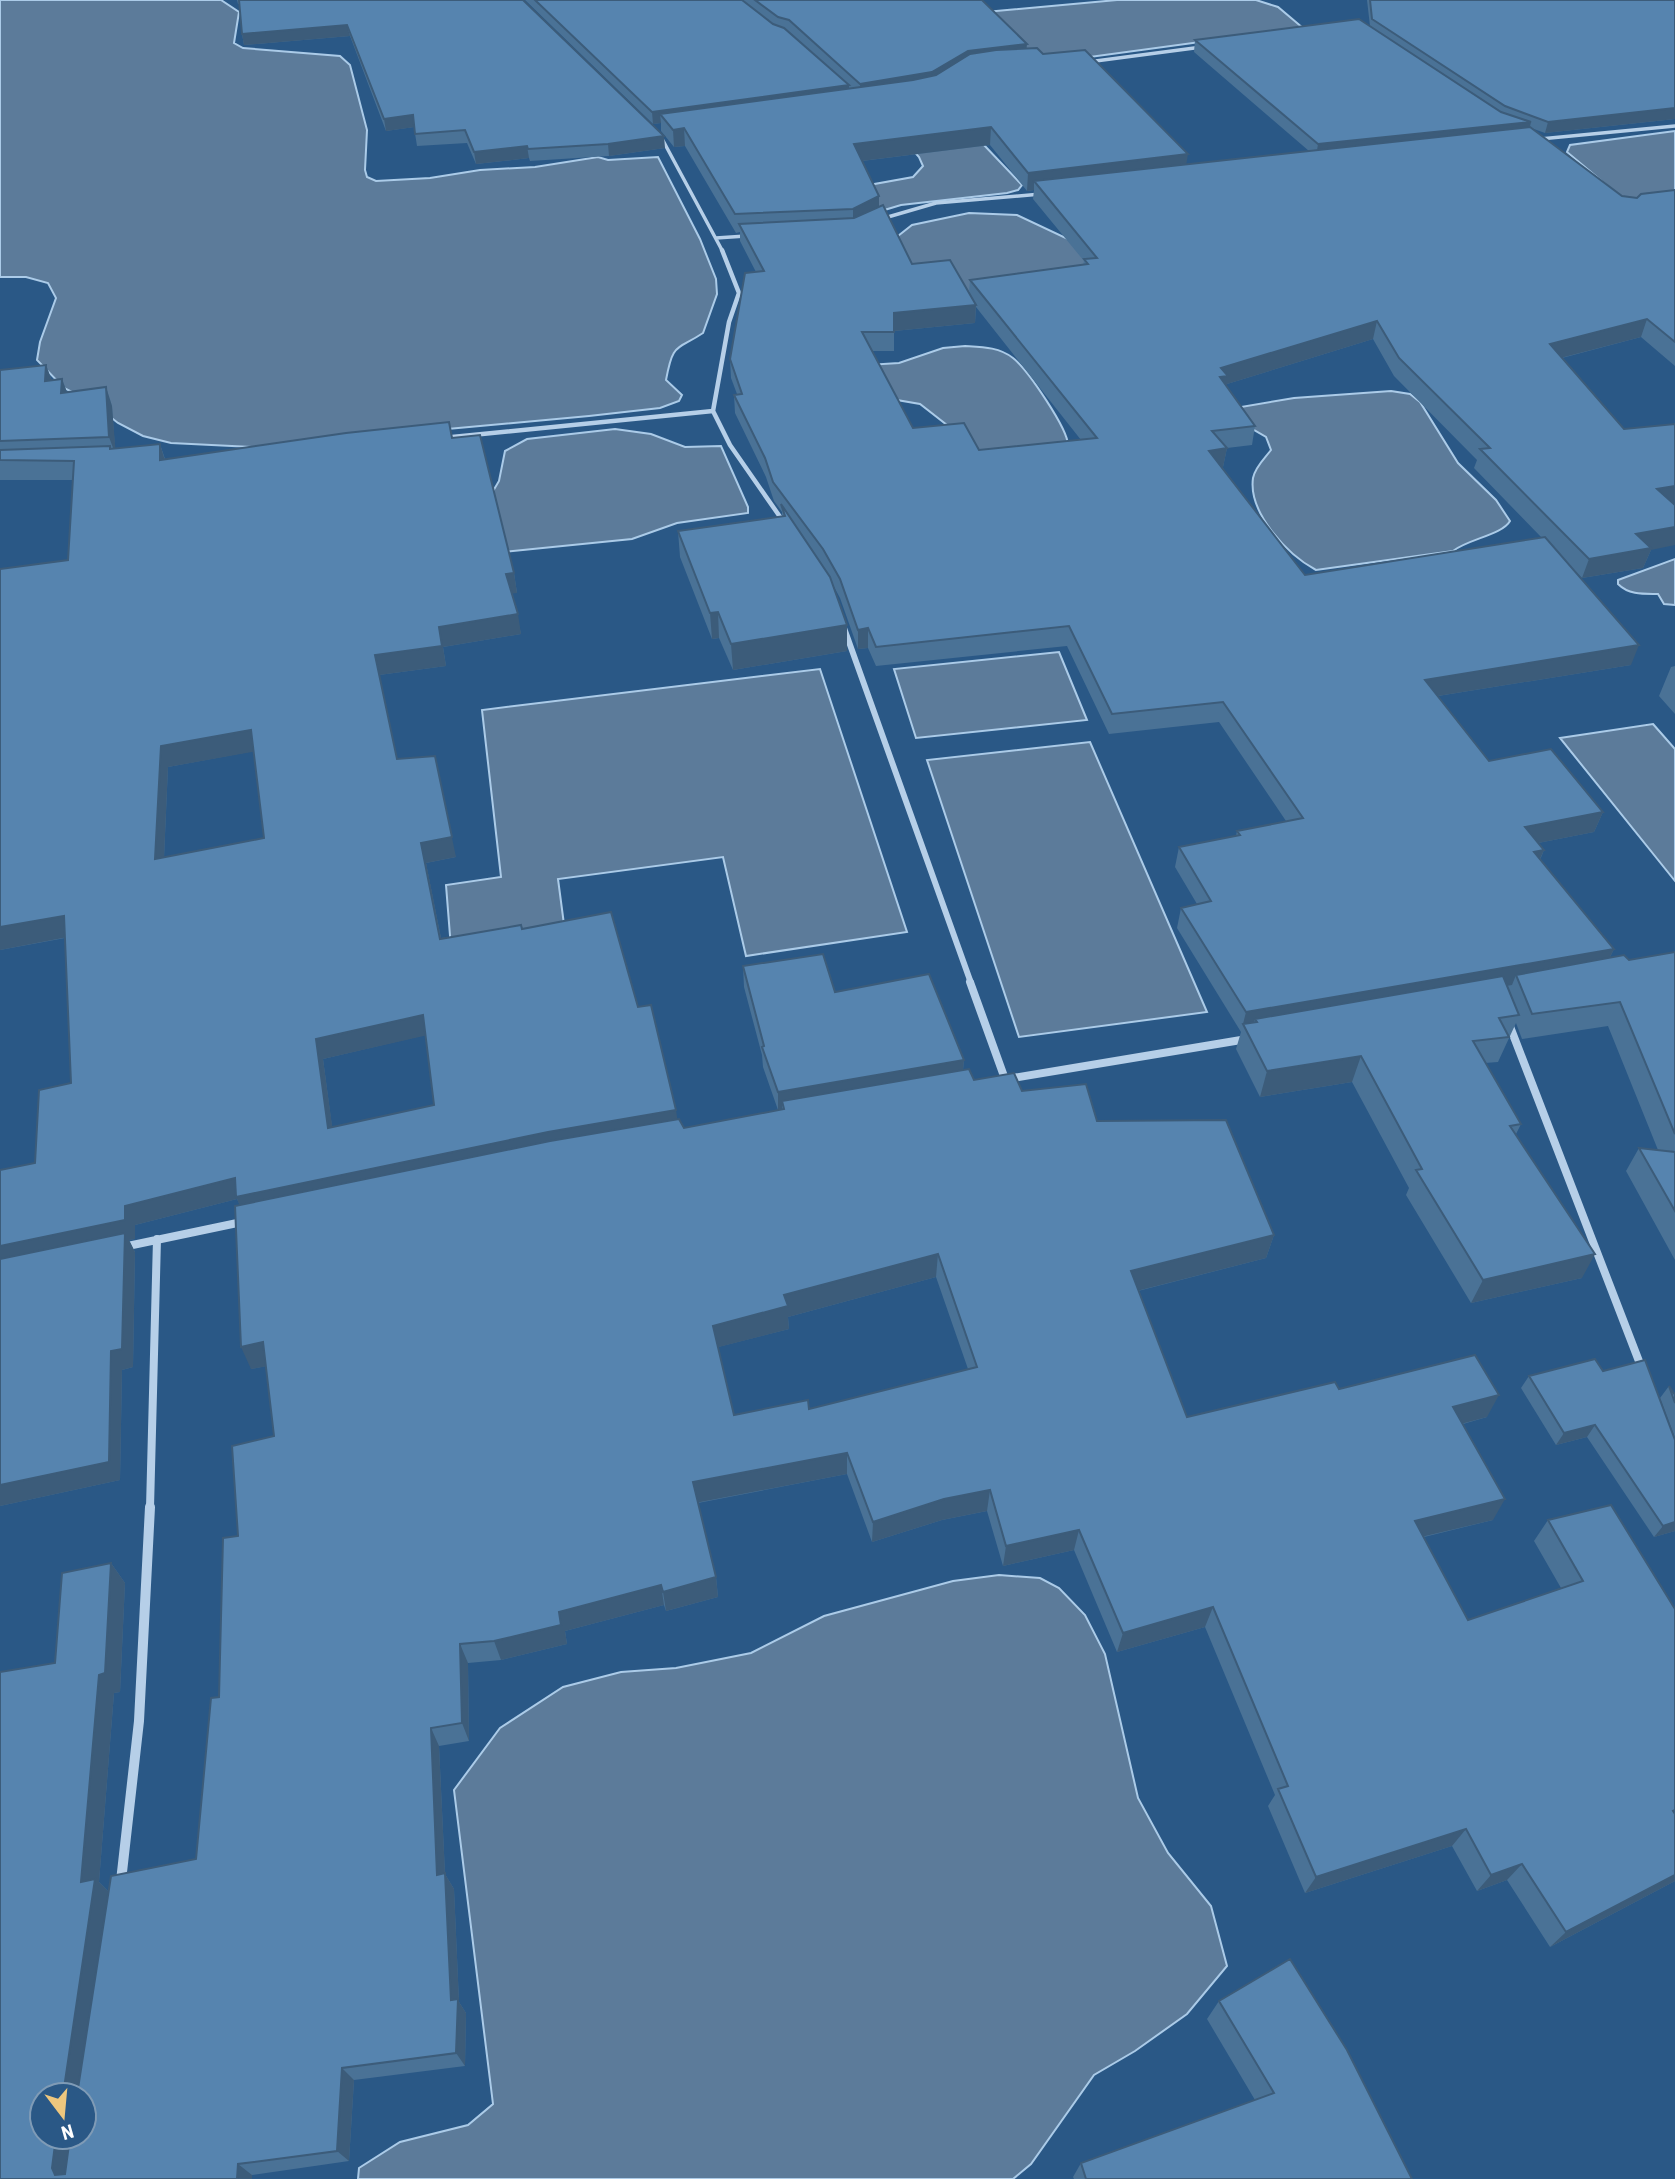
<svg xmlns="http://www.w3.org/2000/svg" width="1675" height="2179" font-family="'Roboto Condensed',sans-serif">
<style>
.water{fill:#5c7b9a;stroke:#abcbe8;stroke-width:2}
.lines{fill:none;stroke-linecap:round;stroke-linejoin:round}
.street-far4{stroke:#b6cfe8;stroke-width:3.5}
.street-far3{stroke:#b6cfe8;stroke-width:4.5}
.street-far2{stroke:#b6cfe8;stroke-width:6}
.street-far1{stroke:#b6cfe8;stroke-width:8}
.street{stroke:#b6cfe8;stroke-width:10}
.wall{fill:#4a7296;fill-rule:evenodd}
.shaded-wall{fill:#3c5c7a}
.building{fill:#5684af;stroke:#3c5c7a;stroke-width:2;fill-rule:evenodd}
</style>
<rect width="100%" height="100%" fill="#2a5886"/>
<!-- water -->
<path class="water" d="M 0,0 L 221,0 L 239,12 L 234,43 L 243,48 L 340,56 L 350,65 L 367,130 L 365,170 L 367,177 L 376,181 L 430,178 L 480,170 L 535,167 L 598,157 L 608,160 L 658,157 L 700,239 L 716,279 L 717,294 L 703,333 C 676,351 673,342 666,380 L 682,395 L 679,401 L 660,408 L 589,416 L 252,447 L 171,443 L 143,436 L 118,423 L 90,401 L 64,388 L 37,360 L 40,342 L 56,298 L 48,283 L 26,277 L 0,277 Z
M 1117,0 L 1256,0 L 1278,7 L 1303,28 L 1075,59 L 990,48 L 952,15 Z
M 1675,131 L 1675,220 L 1628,203 L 1567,152 L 1570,145 Z
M 902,138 L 983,144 L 1022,185 L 1018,190 L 1007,193 L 901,205 L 881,211 L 858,187 L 913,177 L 923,166 L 919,157 Z
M 969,213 L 1017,215 L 1072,241 L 1226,226 L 1004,293 L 954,292 L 928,285 L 889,243 L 912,225 Z
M 965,346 C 982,347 999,347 1013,358 C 1027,369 1069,430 1068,446 L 988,457 L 920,404 L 897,400 L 866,365 L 899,363 L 943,348 Z
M 1391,391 L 1410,394 L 1420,402 L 1458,463 L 1496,500 L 1510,521 C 1502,535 1468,539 1453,551 L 1316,570 C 1288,555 1248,513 1253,478 C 1255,467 1265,458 1271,450 L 1266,437 L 1237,420 L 1235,408 L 1294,398 Z
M 615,429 L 651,434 L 685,447 L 721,446 L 748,507 L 748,513 L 677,523 L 632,539 L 504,552 L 489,498 L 499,481 L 505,451 L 527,439 Z
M 1675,559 L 1675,605 L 1664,604 L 1658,594 C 1643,594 1629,595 1618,584 L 1618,580 Z
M 1059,652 L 1087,720 L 916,738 L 894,669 Z
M 820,669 L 907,932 L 746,956 L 723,857 L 558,879 L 565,932 L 451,948 L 446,885 L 501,877 L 482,710 Z
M 1653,724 L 1675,749 L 1675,881 L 1560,738 Z
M 1090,742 L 1207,1012 L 1019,1037 L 927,760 Z
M 999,1575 L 1040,1578 L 1059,1588 L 1085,1615 L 1105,1654 L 1138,1798 L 1168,1853 L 1211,1906 L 1227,1966 L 1187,2014 L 1135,2051 L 1094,2075 L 1031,2164 L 1013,2179 L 358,2179 L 359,2168 L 400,2142 L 468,2125 L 493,2104 L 454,1790 L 500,1728 L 563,1687 L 621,1672 L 676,1668 L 751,1653 L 824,1616 L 953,1581 Z"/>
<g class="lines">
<!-- street-far4 -->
<path class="street-far4" d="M 1088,62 L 1202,47
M 660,135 L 723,252
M 1540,139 L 1675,126
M 881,219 L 936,203 L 1041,194
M 716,238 L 746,236"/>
<!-- street-far3 -->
<path class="street-far3" d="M 722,250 L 739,293 L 729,322 L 713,411 L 730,445 L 785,524
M 442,438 L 713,411"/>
<!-- street-far2 -->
<path class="street-far2" d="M 844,628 L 971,983"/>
<!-- street-far1 -->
<path class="street-far1" d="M 970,982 L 1005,1079
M 1509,1024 L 1642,1369
M 1007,1079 L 1247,1039
M 123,1247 L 242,1222
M 150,1508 L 157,1239"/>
<!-- street -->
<path class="street" d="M 121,1881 L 139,1721 L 150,1507"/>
</g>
<!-- wall -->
<path class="wall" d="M 237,0 L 523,0 L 665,148 L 609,156 L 530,161 L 529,158 L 476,164 L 467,143 L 417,146 L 414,127 L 386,131 L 350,36 L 244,45 L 242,34 L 240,4 L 238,4 Z
M 525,0 L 982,0 L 1027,49 L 1043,54 L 1186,165 L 1309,151 L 1194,52 L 1195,40 L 1370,26 L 1367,0 L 1675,0 L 1675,119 L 1545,133 L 1531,128 L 1622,196 L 1637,198 L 1675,190 L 1675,366 L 1641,337 L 1562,358 L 1674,504 L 1651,550 L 1643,568 L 1582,578 L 1572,568 L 1631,665 L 1438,696 L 1489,761 L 1603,812 L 1594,832 L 1538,843 L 1544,850 L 1540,860 L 1614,949 L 1610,957 L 1629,960 L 1675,952 L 1675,1260 L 1626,1171 L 1639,1148 L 1658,1150 L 1608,1026 L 1522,1039 L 1516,1023 L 1498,1062 L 1485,1063 L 1521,1124 L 1516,1134 L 1582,1278 L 1471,1303 L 1406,1195 L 1409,1188 L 1352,1082 L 1260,1097 L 1236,1049 L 1241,1032 L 1177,928 L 1181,908 L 1197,904 L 1175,867 L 1179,847 L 1236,836 L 1237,831 L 1286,821 L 1219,722 L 1109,734 L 1067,646 L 876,666 L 868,648 L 858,649 L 840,598 L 833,585 L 847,625 L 847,651 L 733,670 L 719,638 L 712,639 L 680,557 L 678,531 L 782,516 L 782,512 L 774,501 L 766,477 L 735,413 L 734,395 L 737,394 L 731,378 L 730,359 L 756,272 L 740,241 L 740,232 L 736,233 L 685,146 L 674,147 L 661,131 L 661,123 L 653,124 ZM 990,145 L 1027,191 L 1034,190 L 1033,199 L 1084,261 L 1083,265 L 970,280 L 969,293 L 912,264 L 879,207 L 879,196 L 862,161 ZM 976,307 L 1081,440 L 979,450 L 913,428 L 872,351 L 894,351 L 894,331 L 975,323 ZM 1373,339 L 1394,376 L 1477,460 L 1474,468 L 1542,538 L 1305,575 L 1222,467 L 1223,467 L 1227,448 L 1252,445 L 1255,426 L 1226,386 L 1227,384 Z
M 46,365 L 52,381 L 62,379 L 67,392 L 106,387 L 112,406 L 115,449 L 160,444 L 165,459 L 452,438 L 514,573 L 517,593 L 512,593 L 521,634 L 443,647 L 446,666 L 379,675 L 397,759 L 456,857 L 426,863 L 441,938 L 522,929 L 638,1007 L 677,1119 L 684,1128 L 778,1110 L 763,1067 L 762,1055 L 744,987 L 743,966 L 835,992 L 964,1060 L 963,1070 L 974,1080 L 1022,1091 L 1097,1121 L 1274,1235 L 1266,1258 L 1138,1291 L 1187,1417 L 1339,1389 L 1487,1417 L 1463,1424 L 1493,1520 L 1424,1537 L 1468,1620 L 1561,1588 L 1534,1541 L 1548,1520 L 1611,1505 L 1675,1881 L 1550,1947 L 1507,1880 L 1477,1891 L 1452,1846 L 1305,1893 L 1268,1806 L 1275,1795 L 1205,1627 L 1117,1652 L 1074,1550 L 1003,1566 L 987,1511 L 942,1520 L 872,1542 L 847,1474 L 698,1503 L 716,1577 L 718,1597 L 666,1611 L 664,1605 L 565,1631 L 567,1644 L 501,1660 L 468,1663 L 469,1741 L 439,1746 L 445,1874 L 454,1889 L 459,2002 L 466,2013 L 465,2066 L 354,2080 L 349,2161 L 252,2175 L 252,2179 L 0,2179 L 55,1663 L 111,1563 L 125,1583 L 120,1692 L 114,1693 L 99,1882 L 109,1892 L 196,1859 L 219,1697 L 238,1536 L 274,1436 L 266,1366 L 251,1369 L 240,1205 L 237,1199 L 135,1225 L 135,1239 L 129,1240 L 135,1252 L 133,1367 L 122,1370 L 120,1480 L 0,1506 L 0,1170 L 35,1163 L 71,1083 L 65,938 L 0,950 L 68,560 L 73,480 L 0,480 L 0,371 ZM 254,751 L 264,838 L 164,858 L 168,767 ZM 425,1035 L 434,1105 L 332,1127 L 323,1059 ZM 936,1277 L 968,1369 L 809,1409 L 734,1415 L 718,1347 L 789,1329 L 788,1317 Z
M 1675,666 L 1675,714 L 1659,696 L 1671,667 Z
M 1603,1371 L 1675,1440 L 1675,1531 L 1654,1537 L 1587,1437 L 1556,1445 L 1521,1388 L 1529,1376 Z
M 1669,1386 L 1675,1395 L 1675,1438 L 1660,1398 Z
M 1219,2001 L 1412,2179 L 1074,2179 L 1073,2177 L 1081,2163 L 1255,2100 L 1207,2019 Z"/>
<!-- shaded-wall -->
<path class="shaded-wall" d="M 347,25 L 350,36 L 244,45 L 242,34 Z
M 1027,44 L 1026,55 L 931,84 L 860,96 L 860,84 L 968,51 Z
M 849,85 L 849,97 L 660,114 L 661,123 L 653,124 L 652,112 Z
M 1675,108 L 1675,119 L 1545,133 L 1548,122 Z
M 413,115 L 415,127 L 386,131 L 384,119 Z
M 1531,122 L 1528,135 L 1316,157 L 1318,144 Z
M 991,127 L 990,145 L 853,162 L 854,144 Z
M 684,128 L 685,146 L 674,147 L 673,130 Z
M 664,136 L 665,148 L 609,156 L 608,144 Z
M 527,146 L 529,158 L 476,164 L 474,152 Z
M 1188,154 L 1185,172 L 1034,181 L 1034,190 L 1027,191 L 1028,173 Z
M 879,196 L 879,215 L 853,227 L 853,209 Z
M 976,305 L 975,323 L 894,331 L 894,313 Z
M 1647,319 L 1641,337 L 1545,362 L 1550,344 Z
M 1377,321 L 1373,339 L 1227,384 L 1225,395 L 1217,396 L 1221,368 Z
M 46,365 L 53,384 L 45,381 Z
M 62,379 L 69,398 L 61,393 Z
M 106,387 L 112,406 L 116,456 L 109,437 Z
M 160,444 L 166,464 L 160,460 Z
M 1227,448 L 1223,467 L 1206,470 L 1209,451 Z
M 1675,486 L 1675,504 L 1650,508 L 1657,489 Z
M 1675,527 L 1675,545 L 1651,550 L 1643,568 L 1582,578 L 1589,559 L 1636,534 Z
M 514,573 L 517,593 L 509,594 L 506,574 Z
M 718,612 L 719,638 L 712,639 L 710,613 Z
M 518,614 L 521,634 L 443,647 L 446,666 L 379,675 L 401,780 L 375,655 L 439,627 Z
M 847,625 L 847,651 L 733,670 L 731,644 Z
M 868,628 L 868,648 L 858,649 L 858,630 Z
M 1639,645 L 1631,665 L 1419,699 L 1425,680 Z
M 251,730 L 258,751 L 168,767 L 163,880 L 155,859 L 161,746 Z
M 435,756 L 456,857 L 426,863 L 445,959 L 421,843 Z
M 1603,812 L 1594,832 L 1517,847 L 1525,827 Z
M 1544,850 L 1535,870 L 1534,852 Z
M 64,916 L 73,936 L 0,950 L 0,927 Z
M 1614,949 L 1604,969 L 1516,975 L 1512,985 L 1255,1029 L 1257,1022 L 1255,1019 L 1252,1030 L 1243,1024 L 1246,1012 Z
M 423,1015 L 428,1035 L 323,1059 L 335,1147 L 328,1128 L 316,1039 Z
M 1361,1056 L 1352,1082 L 1260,1097 L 1267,1071 Z
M 964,1060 L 962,1080 L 784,1109 L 782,1101 L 782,1112 L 778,1112 L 778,1092 Z
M 676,1110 L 679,1130 L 244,1216 L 237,1199 L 135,1225 L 135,1239 L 129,1240 L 135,1252 L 133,1367 L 122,1370 L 120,1480 L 0,1506 L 0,1246 L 125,1206 L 235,1178 L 548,1132 Z
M 1274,1235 L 1266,1258 L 1125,1294 L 1131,1271 Z
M 938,1254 L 936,1277 L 788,1317 L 789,1329 L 715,1348 L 713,1326 L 784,1295 Z
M 1595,1254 L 1582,1278 L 1471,1303 L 1483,1280 Z
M 263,1342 L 274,1365 L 251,1369 L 241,1347 Z
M 1499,1395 L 1487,1417 L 1442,1429 L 1453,1407 Z
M 1595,1425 L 1587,1437 L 1556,1445 L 1564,1433 Z
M 847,1453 L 847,1474 L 695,1503 L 693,1482 Z
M 990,1490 L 987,1511 L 942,1520 L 872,1542 L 873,1522 L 944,1499 Z
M 1505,1499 L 1493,1520 L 1404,1541 L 1415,1521 Z
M 1675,1522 L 1675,1531 L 1654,1537 L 1663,1526 Z
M 1079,1530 L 1074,1550 L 1003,1566 L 1006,1546 Z
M 111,1563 L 125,1583 L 120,1692 L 114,1693 L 99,1882 L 112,1895 L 83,2095 L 63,2095 L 99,1675 Z
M 716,1577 L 718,1597 L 666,1611 L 663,1592 Z
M 661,1585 L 664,1605 L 565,1631 L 567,1644 L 501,1660 L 494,1641 L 559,1612 Z
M 1213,1607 L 1205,1627 L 1117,1652 L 1123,1633 Z
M 460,1644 L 468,1663 L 469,1741 L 462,1723 Z
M 431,1728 L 439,1746 L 445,1874 L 454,1889 L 459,2002 L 466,2013 L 465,2066 L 456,2053 L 437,1875 Z
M 1466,1829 L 1452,1846 L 1305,1893 L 1316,1877 Z
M 1522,1864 L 1507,1880 L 1477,1891 L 1491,1875 Z
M 1675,1875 L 1675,1881 L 1550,1947 L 1566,1932 Z
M 342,2068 L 354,2080 L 349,2161 L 337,2151 Z
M 56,2137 L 77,2137 L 71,2178 L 55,2175 L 52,2168 Z
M 238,2164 L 252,2175 L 252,2179 L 237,2179 Z"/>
<!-- building -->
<path class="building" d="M 239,0 L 523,0 L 664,136 L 608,144 L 528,149 L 527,146 L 474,152 L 465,130 L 415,134 L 413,115 L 384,119 L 347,25 L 242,34 Z
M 535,0 L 742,0 L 773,24 L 784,28 L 849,85 L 652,112 Z
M 755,0 L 982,0 L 1027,44 L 968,51 L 932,72 L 860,84 L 789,20 L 778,17 Z
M 1370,0 L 1675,0 L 1675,108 L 1548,122 L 1505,106 L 1372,19 Z
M 1359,19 L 1501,112 L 1531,122 L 1318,144 L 1195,40 Z
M 1037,48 L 1043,54 L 1085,50 L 1188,154 L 1028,173 L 991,127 L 854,144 L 879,196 L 853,209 L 735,214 L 684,128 L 673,130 L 660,114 L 913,80 L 936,75 L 970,54 L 996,50 Z
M 1530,127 L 1622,196 L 1637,198 L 1641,194 L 1675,190 L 1675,342 L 1647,319 L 1550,344 L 1624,429 L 1675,424 L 1675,486 L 1657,489 L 1675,505 L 1675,527 L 1636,534 L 1651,548 L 1589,559 L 1480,449 L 1490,448 L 1399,358 L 1377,321 L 1221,368 L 1228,376 L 1220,377 L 1255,426 L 1212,431 L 1227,448 L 1209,451 L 1305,575 L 1545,537 L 1639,645 L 1425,680 L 1489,761 L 1551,749 L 1603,812 L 1525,827 L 1544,850 L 1534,852 L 1614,949 L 1246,1012 L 1181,908 L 1211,901 L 1179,847 L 1240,835 L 1237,831 L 1303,818 L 1223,702 L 1112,714 L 1069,626 L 876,647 L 868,628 L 858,630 L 840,579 L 823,549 L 773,482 L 765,458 L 734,395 L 742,394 L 730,359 L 745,273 L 764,271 L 739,224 L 854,218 L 883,205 L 912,264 L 950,260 L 976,305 L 894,313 L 894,332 L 862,332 L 913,428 L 964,423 L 979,450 L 1097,438 L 970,280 L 1088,264 L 1084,259 L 1097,258 L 1034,181 Z
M 46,365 L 45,381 L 62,379 L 61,393 L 106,387 L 109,437 L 0,441 L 0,370 Z
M 449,422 L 452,438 L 480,435 L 514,573 L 506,574 L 518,614 L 439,627 L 442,646 L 375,655 L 397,759 L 435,756 L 452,837 L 421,843 L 440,939 L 521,925 L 522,929 L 611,912 L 638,1007 L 651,1005 L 676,1110 L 548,1132 L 236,1197 L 235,1178 L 125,1206 L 125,1220 L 0,1246 L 0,1170 L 35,1163 L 39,1090 L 71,1083 L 64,916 L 0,927 L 0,569 L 68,560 L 74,461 L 0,460 L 0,450 L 110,446 L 110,449 L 160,444 L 160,460 L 346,433 ZM 251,730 L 264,838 L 155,859 L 161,746 ZM 423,1015 L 434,1105 L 328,1128 L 316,1039 Z
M 781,504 L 830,577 L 847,625 L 731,644 L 718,612 L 710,613 L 678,531 L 785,516 Z
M 1675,952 L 1675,1134 L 1620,1002 L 1532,1014 L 1516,975 L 1624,955 L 1629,960 Z
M 823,954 L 835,992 L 929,974 L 964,1060 L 778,1092 L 762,1047 L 764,1046 L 743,966 Z
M 1503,976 L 1519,1015 L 1499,1018 L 1509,1037 L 1473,1041 L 1521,1124 L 1510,1126 L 1595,1254 L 1483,1280 L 1416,1170 L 1422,1169 L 1361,1056 L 1267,1071 L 1243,1024 L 1257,1022 L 1255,1019 Z
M 969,1069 L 974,1080 L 1014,1073 L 1022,1091 L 1086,1084 L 1097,1121 L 1226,1120 L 1274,1235 L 1131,1271 L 1187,1417 L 1335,1382 L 1339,1389 L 1475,1355 L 1499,1395 L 1453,1407 L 1505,1499 L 1415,1521 L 1468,1620 L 1583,1581 L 1548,1520 L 1611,1505 L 1675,1609 L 1675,1810 L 1673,1811 L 1675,1814 L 1675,1875 L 1566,1932 L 1522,1864 L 1491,1875 L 1466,1829 L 1316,1877 L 1278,1789 L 1288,1786 L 1213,1607 L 1123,1633 L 1079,1530 L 1006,1546 L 990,1490 L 944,1499 L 873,1522 L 847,1453 L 693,1482 L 716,1577 L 663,1592 L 661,1585 L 559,1612 L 561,1625 L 494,1641 L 460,1644 L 462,1723 L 431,1728 L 437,1875 L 445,1873 L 451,2000 L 458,1999 L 456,2053 L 342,2068 L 337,2151 L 238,2164 L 237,2179 L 0,2179 L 0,1672 L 55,1663 L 62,1573 L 111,1563 L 105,1673 L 99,1675 L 81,1882 L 95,1879 L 63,2095 L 42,2095 L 42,2137 L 56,2137 L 52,2168 L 55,2175 L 65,2174 L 70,2137 L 84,2137 L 84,2095 L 77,2095 L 111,1876 L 196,1859 L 211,1698 L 219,1697 L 223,1538 L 238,1536 L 232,1446 L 274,1436 L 263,1342 L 241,1347 L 235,1206 L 550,1141 L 679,1119 L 684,1128 L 784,1109 L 782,1101 ZM 938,1254 L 977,1367 L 809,1409 L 808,1400 L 734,1415 L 713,1326 L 788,1306 L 784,1295 Z
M 1639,1148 L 1675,1152 L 1675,1211 Z
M 125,1233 L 122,1349 L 111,1351 L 109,1462 L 0,1485 L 0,1259 Z
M 1595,1359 L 1603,1371 L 1645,1360 L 1675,1440 L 1675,1522 L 1663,1526 L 1595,1425 L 1564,1433 L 1529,1376 Z
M 1669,1386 L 1675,1395 L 1675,1403 Z
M 1290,1959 L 1347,2050 L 1412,2179 L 1086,2179 L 1081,2163 L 1274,2093 L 1219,2001 Z"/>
<!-- north arrow -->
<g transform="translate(63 2116) rotate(164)"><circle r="33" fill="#2a5886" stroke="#7f9bb6" stroke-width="2"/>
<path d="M0-5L12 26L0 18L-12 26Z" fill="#eec77e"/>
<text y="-10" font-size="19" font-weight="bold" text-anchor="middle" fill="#ffffff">N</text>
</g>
</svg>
